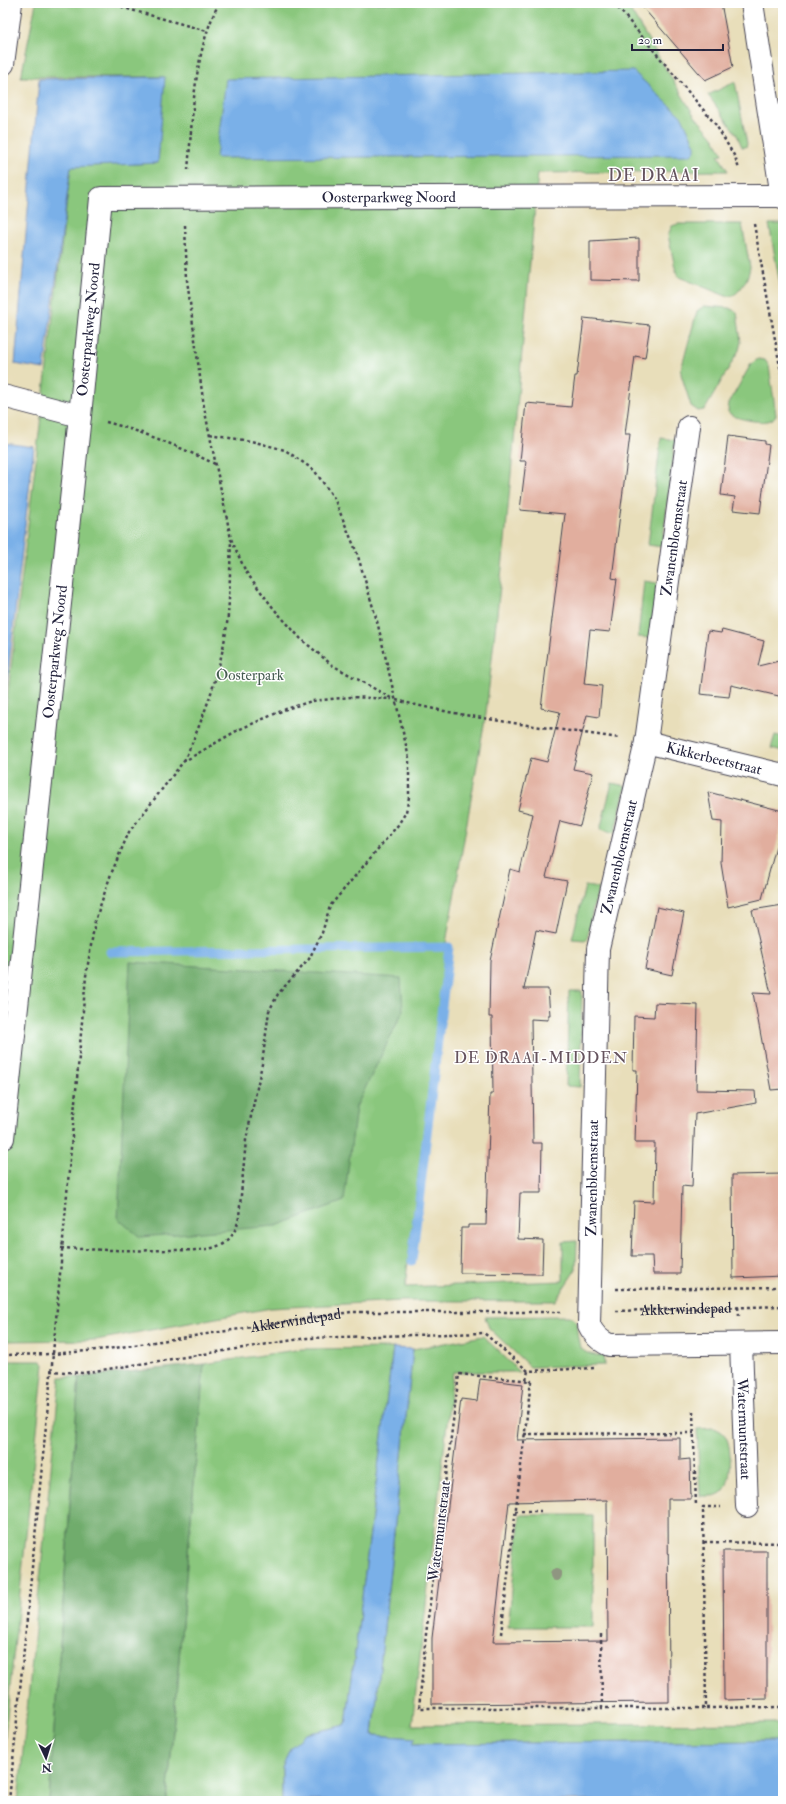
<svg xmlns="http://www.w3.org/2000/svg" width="786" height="1804" font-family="'IM FELL Double Pica',serif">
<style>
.green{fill:#8ac77d;stroke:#56745c}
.forest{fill:#6fac6c;stroke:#486754}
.water{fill:#7ab0e8;stroke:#4e6992}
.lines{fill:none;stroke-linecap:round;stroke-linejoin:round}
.stream{stroke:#7ab0e8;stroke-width:9}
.building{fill:#e1ae9e;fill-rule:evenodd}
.street-casing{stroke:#403e4e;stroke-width:24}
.path{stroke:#403e4e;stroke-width:2.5;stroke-dasharray:3 3;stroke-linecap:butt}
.street{stroke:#fff;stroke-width:22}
.tree{fill:#8f9681}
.labels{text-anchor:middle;stroke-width:3;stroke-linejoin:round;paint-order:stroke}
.street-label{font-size:15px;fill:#22223b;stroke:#fff}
.park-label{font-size:15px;fill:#465c52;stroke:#fff}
.neighbourhood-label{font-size:16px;letter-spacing:1px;fill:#65535e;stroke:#fff}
.quarter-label{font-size:17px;letter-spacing:1px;fill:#65535e;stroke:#fff}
</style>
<rect width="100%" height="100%" fill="#fff"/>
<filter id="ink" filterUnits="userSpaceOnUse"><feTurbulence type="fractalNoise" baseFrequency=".025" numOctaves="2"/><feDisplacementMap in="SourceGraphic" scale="8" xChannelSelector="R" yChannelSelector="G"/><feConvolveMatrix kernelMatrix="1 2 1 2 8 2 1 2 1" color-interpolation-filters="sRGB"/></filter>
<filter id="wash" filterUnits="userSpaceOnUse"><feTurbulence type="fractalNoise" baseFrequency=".012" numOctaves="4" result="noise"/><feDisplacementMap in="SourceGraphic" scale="16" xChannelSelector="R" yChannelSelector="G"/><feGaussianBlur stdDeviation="0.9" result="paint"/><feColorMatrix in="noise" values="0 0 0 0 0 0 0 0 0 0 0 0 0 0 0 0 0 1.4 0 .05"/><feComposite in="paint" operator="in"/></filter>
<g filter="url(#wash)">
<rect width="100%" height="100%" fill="#e8deba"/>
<!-- green -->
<path class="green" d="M 36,3 L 626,3 L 694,115 L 713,137 L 723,154 L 718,155 L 728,171 L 538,173 L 505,541 L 486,713 L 446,943 L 405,1287 L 563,1281 L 563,1242 L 577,1241 L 576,1269 L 555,1301 L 401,1301 L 271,1308 L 96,1340 L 3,1341 L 3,734 L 71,166 L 158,163 L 164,77 L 21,77 Z
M 735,82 L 747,144 L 746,147 L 742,147 L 737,135 L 708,95 Z
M 678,224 L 742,224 L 750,267 C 749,278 738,299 726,296 L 679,277 L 676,272 L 668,235 L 672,226 Z
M 769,224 L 783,224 L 783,301 Z
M 704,306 L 729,308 L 737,312 L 741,342 L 739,350 L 707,406 L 704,410 L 698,411 L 691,406 L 681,374 L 682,366 L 697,311 Z
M 758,359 L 765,360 L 769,366 L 776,415 C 774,418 772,420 768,421 C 760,423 733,419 728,412 L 729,403 L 751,364 Z
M 661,438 L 675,440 L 662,547 L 648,545 Z
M 644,581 L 657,583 L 651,638 L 638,637 Z
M 775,735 L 783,737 L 783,751 L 771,748 Z
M 612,783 L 626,786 L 614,834 L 600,830 Z
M 585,886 L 599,888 L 593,908 L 587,940 L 572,939 Z
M 569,991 L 582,991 L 580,1087 L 566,1086 Z
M 570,1316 L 576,1321 C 579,1346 576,1354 604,1356 L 605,1365 L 530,1367 L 489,1328 L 485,1317 Z
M 483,1336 L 520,1372 L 453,1372 L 412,1725 L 783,1723 L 783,1741 L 412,1744 L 415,1738 L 373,1735 L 413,1349 Z
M 393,1348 L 346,1725 L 306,1734 L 282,1768 L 282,1801 L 167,1801 L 204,1364 L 302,1349 Z
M 3,1361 L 41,1361 L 44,1364 L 3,1754 Z
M 60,1377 L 79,1377 L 49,1801 L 18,1801 Z
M 714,1428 C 719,1430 723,1432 726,1437 C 732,1448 733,1485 721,1493 C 715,1497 707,1496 700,1496 L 697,1429 Z
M 520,1515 L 593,1515 L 593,1627 L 508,1627 Z"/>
<!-- forest -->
<path class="forest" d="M 130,962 L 401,978 L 403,1011 L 356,1107 L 344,1201 L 276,1226 L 140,1237 L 118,1219 Z
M 204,1364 L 167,1801 L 49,1801 L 79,1377 Z"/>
<!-- water -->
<path class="water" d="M 633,71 L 682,117 L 695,145 L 695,151 L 691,155 L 216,158 L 226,79 Z
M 165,77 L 158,163 L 71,167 L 44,369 L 15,364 L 39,79 Z
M 4,443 L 34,447 L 3,717 L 3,455 Z
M 393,1348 L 413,1349 L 373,1735 L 416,1738 L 412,1744 L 783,1741 L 783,1801 L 282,1801 L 282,1768 L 290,1748 L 306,1734 L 346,1725 Z"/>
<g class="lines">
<!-- stream -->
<path class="stream" d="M 110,952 L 449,947 L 412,1261"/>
</g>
<g id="blocks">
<!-- building -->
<path class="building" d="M 639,3 L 721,3 L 733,67 L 705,80 Z
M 639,238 L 639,281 L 590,280 L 590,241 Z
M 584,318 L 650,325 L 645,358 L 635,356 L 625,435 L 630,435 L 612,578 L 617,579 L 610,632 L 590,630 L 584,684 L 602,686 L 599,717 L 587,715 L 573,769 L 593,773 L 580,826 L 560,821 L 546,877 L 567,881 L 557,929 L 556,934 L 536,930 L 524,989 L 548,989 L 550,1015 L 548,1015 L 548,1020 L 531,1019 L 533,1143 L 542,1143 L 541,1193 L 520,1193 L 518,1239 L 543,1240 L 542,1274 L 460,1273 L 461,1228 L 468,1228 L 468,1225 L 486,1225 L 490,1094 L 493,1094 L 492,1017 L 489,1017 L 490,961 L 510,869 L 520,872 L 533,814 L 518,810 L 531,758 L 547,762 L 560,712 L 541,708 L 565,514 L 520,510 L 526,461 L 520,461 L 526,403 L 571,407 L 575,376 L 577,376 Z
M 728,436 L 765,441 L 765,444 L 769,445 L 760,513 L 733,510 L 735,497 L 721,495 Z
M 722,630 L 764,641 L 758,666 L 783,660 L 783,697 L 731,685 L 729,697 L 700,694 L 708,631 L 721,633 Z
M 708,792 L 783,811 L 783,821 L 762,899 L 728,907 L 721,863 L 722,822 L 713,821 Z
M 783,905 L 783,1089 L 771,1090 L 753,993 L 771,994 L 752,910 Z
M 657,907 L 684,913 L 672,975 L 645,969 Z
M 655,1003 L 698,1005 L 696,1090 L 755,1091 L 756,1103 L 695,1114 L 692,1187 L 682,1186 L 680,1274 L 653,1274 L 652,1256 L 632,1256 L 634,1201 L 654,1202 L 655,1143 L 635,1143 L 637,1070 L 633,1070 L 634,1016 L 654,1017 Z
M 783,1174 L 783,1276 L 733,1278 L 732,1175 Z
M 480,1379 L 523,1384 L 517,1440 L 680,1438 L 680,1460 L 690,1459 L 691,1499 L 668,1499 L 669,1702 L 432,1704 L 432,1638 L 461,1399 L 477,1401 ZM 607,1500 L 608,1641 L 493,1642 L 509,1502 Z
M 723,1551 L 767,1551 L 767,1699 L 724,1700 Z"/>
</g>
</g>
<g filter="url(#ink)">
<use href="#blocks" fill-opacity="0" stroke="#403e4e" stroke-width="1"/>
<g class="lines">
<defs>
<g id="street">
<path d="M 752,3 L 782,197"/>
<path d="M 3,64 L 11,3"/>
<path d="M 3,396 L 80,416"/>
<path d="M 689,427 L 646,742 L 598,949 L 589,1325 C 594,1335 599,1340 609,1345 L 783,1343"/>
<path id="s3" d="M 646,742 L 783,775"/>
<path id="s4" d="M 3,1138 L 80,416 L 101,198 L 783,196"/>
<path id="s5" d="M 741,1344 L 747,1506"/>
</g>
</defs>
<!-- street casing -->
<use href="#street" class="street-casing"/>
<!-- path -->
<g class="path">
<path d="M 117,3 L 124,8 L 207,31"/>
<path d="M 614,3 L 716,125 L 735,157 L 739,169"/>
<path d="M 188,170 C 193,114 193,54 219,3"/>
<path d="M 754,224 L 783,383"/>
<path d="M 185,225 L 187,280 L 204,407 L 231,539 L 246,572 L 274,609 L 301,639 L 332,665 L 391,698"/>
<path d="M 106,422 C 144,432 180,447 215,464"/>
<path d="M 396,700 C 469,719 545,727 619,738"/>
<path d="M 184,761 C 205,715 223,666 228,615 C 230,590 230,564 231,539"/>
<path d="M 61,1248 C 98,1250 134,1251 171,1250 C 187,1250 208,1252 222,1244 C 233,1238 237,1228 239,1217 L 246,1140 L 262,1064 L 269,1011 L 278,994 L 309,959 L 322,933 L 330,906 L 398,825 L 406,812 L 409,797 L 409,758 L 377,621 L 357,553 L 334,498 L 314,470 L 285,450 L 251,441 L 209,435"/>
<path d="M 616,1289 L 783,1287"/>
<path d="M 738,1307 L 739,1316"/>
<path id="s1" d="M 616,1311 L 783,1306"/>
<path id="s2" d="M 3,1355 L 53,1354 L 108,1349 L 351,1312 L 563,1312"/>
<path d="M 50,1371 L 82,1373 L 307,1338 L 484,1333 L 528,1371 L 595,1368"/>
<path d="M 526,1380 L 528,1371"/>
<path d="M 693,1411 L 696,1507"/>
<path d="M 524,1434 L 694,1433"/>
<path d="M 515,1511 L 541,1511"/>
<path d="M 704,1542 L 783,1543"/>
<path d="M 501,1634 L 531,1381 L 459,1374 L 426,1634 L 419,1708 L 602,1708"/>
<path d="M 601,1634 L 602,1708 L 706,1708 L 703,1507 L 721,1507"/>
<path d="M 706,1708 L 783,1707"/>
<path d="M 9,1801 L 53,1354 L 86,976 L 95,921 L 111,874 L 129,832 L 183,762 L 238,730 L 286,709 L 312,701 L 351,697 L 392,699"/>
</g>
<!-- street -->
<use href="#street" class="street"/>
</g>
<!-- trees -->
<circle class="tree" cx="556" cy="1575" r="6"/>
</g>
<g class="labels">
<!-- street labels -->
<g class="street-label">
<text dy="5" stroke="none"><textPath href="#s4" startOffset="1233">Oosterparkweg Noord</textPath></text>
<text dy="5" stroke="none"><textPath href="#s4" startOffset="813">Oosterparkweg Noord</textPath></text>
<text transform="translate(674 538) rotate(-82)" y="5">Zwanenbloemstraat</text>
<text dy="5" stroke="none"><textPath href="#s4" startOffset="489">Oosterparkweg Noord</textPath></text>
<text dy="5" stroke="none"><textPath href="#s3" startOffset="70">Kikkerbeetstraat</textPath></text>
<text transform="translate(619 857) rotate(-77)" y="5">Zwanenbloemstraat</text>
<text transform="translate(592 1178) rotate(-89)" y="5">Zwanenbloemstraat</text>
<text dy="5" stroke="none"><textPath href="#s1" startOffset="70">Akkerwindepad</textPath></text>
<text dy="5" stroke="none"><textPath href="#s2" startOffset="295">Akkerwindepad</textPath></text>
<text dy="5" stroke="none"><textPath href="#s5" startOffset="85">Watermuntstraat</textPath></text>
<text transform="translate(439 1531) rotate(-83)" y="5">Watermuntstraat</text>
</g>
<!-- park labels -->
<g class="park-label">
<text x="250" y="680">Oosterpark</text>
</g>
<!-- neighbourhood labels -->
<g class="neighbourhood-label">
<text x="541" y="1063">DE DRAAI-MIDDEN</text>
</g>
<!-- quarter labels -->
<g class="quarter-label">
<text x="654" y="181">DE DRAAI</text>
</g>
</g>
<!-- margin -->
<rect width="786" height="1804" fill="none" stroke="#fff" stroke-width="16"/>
<!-- north arrow -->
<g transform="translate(46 1758) rotate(176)" stroke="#ffffff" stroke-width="3" paint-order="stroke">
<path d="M0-3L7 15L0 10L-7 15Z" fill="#22223b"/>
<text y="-6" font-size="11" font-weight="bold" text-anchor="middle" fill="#22223b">N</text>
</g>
<!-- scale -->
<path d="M632 44v6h91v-6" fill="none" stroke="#22223b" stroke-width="2"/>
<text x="638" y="44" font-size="12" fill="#22223b" stroke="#ffffff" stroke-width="3" paint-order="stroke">20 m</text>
</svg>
